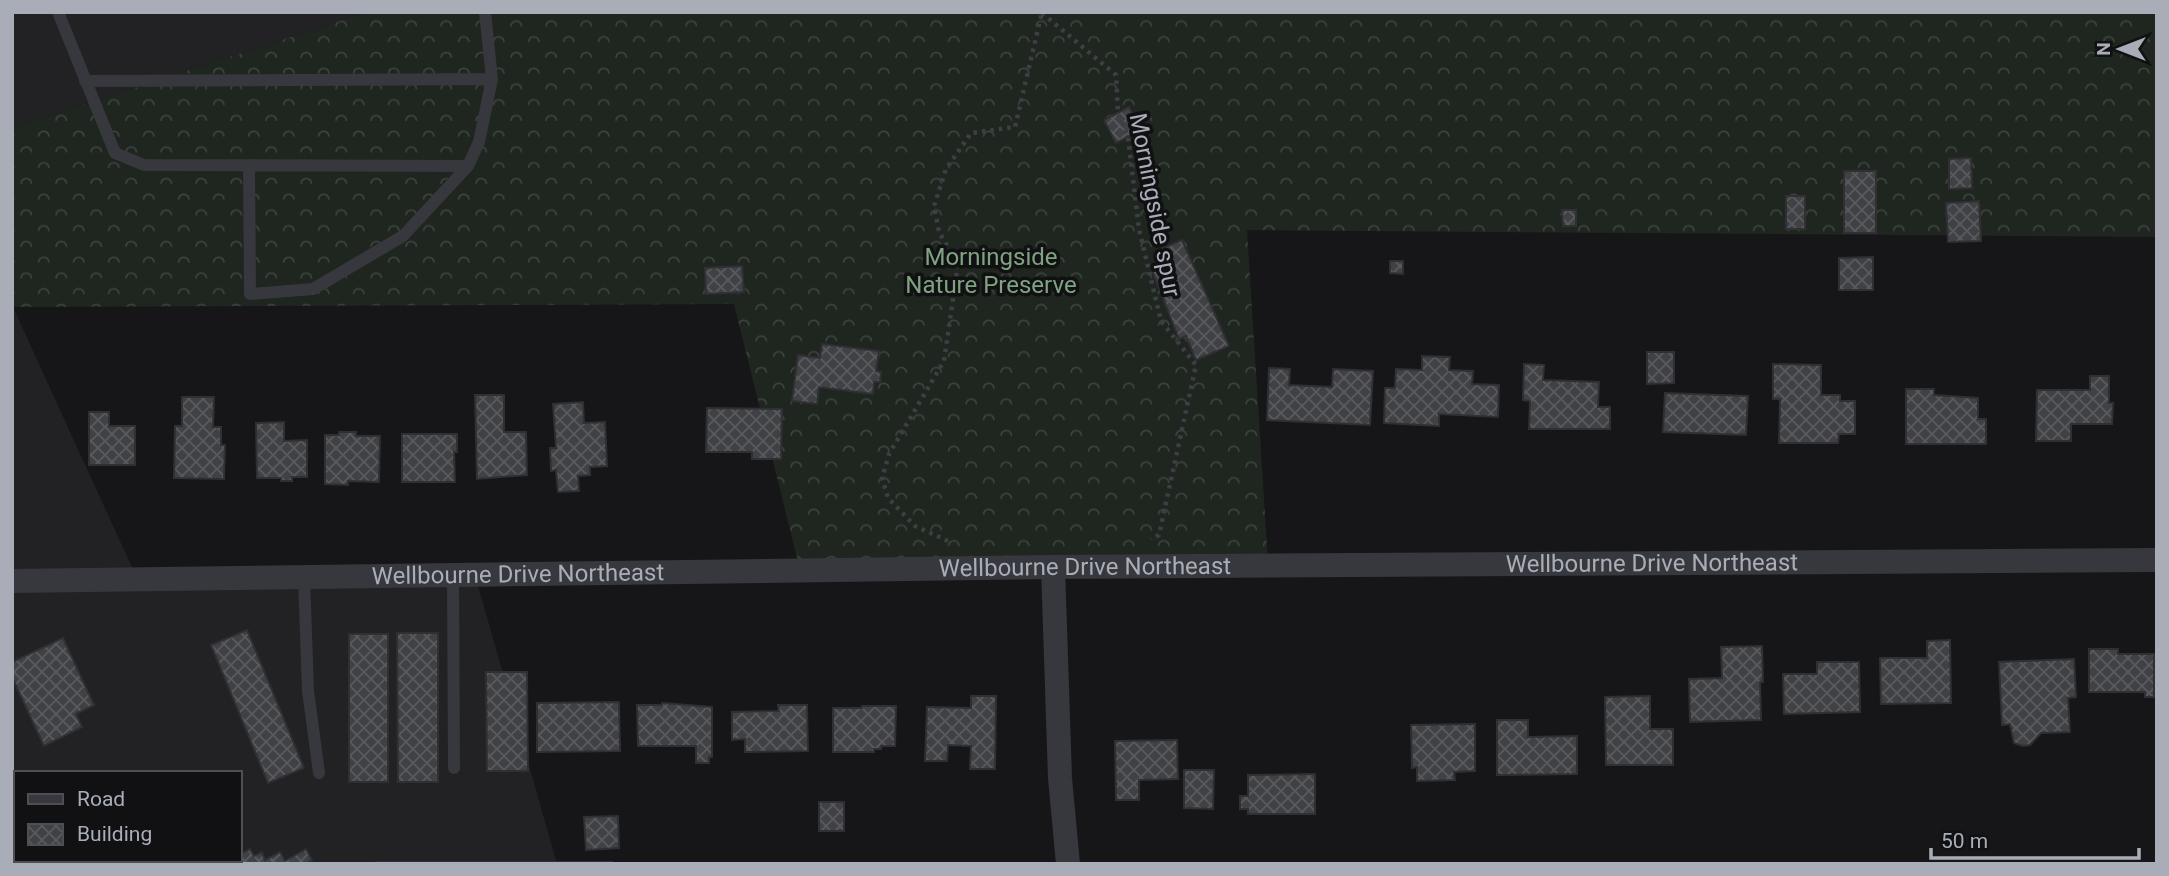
<svg xmlns="http://www.w3.org/2000/svg" width="2169" height="876" font-family="Roboto,sans-serif">
<style>
.built{fill:#222225;fill-rule:evenodd}
.forest{fill:url(#forest-crowns)}
.building{fill:url(#building-cross-hatch);stroke:#303034;stroke-width:2}
.lines{fill:none;stroke-linecap:round;stroke-linejoin:round}
.path{stroke:#3d3f44;stroke-width:4.5;stroke-dasharray:3.5 5;stroke-linecap:butt}
.lane{stroke:#37383d;stroke-width:12}
.street{stroke:#37383d;stroke-width:24}
.labels{text-anchor:middle;stroke-width:7;stroke-linejoin:round;paint-order:stroke}
.street-label{font-size:24px;fill:#a8adb8;stroke:#111113}
.park-label{font-size:24px;fill:#7fa381;stroke:#111113}
</style>
<defs>
<pattern id="forest-crowns" width="20" height="18" patternUnits="userSpaceOnUse" patternTransform="scale(1.75)"><rect width="20" height="18" fill="#1e261f"/><path d="M2 6a3 3 0 1 1 6 0M12 15a3 3 0 1 1 6 0" fill="none" stroke="#3c433d"/></pattern>
<pattern id="building-cross-hatch" width="8" height="8" patternUnits="userSpaceOnUse" patternTransform="scale(1.75)"><rect width="8" height="8" fill="#404145"/><path d="M0 0l8 8M0 8l8-8" fill="none" stroke="#595a5e"/></pattern>
</defs>
<rect width="100%" height="100%" fill="#161618"/>
<!-- built -->
<path class="built" d="M 12,12 L 367,12 L 12,128 Z
M 12,305 L 141,587 L 475,575 L 557,864 L 12,864 ZM 16,773 L 240,773 L 240,860 L 16,860 Z"/>
<!-- forest -->
<path class="forest" d="M 367,12 L 2157,12 L 2157,237 L 1247,230 L 1268,563 L 799,566 L 734,304 L 13,307 L 12,128 Z"/>
<!-- building -->
<path class="building" d="M 1129,107 L 1141,130 L 1116,143 L 1104,120 Z
M 1971,158 L 1972,188 L 1949,189 L 1949,159 Z
M 1844,171 L 1876,171 L 1876,233 L 1844,233 Z
M 1786,196 L 1805,196 L 1805,229 L 1786,229 Z
M 1979,201 L 1981,241 L 1948,242 L 1946,203 Z
M 1562,210 L 1576,210 L 1576,226 L 1563,226 Z
M 1182,240 L 1229,346 L 1196,360 L 1186,336 L 1179,339 L 1150,265 L 1165,259 L 1161,249 Z
M 1873,257 L 1873,290 L 1839,290 L 1839,258 Z
M 1390,261 L 1403,261 L 1403,274 L 1390,273 Z
M 742,266 L 744,292 L 706,294 L 705,268 Z
M 822,344 L 879,351 L 876,371 L 881,372 L 880,382 L 874,382 L 873,394 L 819,387 L 817,404 L 792,401 L 798,355 L 820,358 Z
M 1647,352 L 1674,352 L 1674,383 L 1647,384 Z
M 1422,356 L 1450,357 L 1449,370 L 1473,371 L 1472,384 L 1499,385 L 1498,417 L 1439,414 L 1439,426 L 1384,423 L 1385,388 L 1395,388 L 1396,369 L 1422,370 Z
M 1524,364 L 1544,365 L 1543,380 L 1599,382 L 1598,407 L 1610,407 L 1610,429 L 1529,429 L 1530,401 L 1523,400 Z
M 1773,364 L 1821,365 L 1821,395 L 1840,395 L 1840,401 L 1855,401 L 1855,434 L 1839,434 L 1838,443 L 1779,443 L 1780,399 L 1773,399 Z
M 1269,368 L 1290,369 L 1289,385 L 1332,387 L 1333,369 L 1373,371 L 1370,425 L 1267,420 Z
M 2090,376 L 2109,376 L 2109,403 L 2113,403 L 2112,424 L 2071,424 L 2071,441 L 2036,441 L 2037,390 L 2090,390 Z
M 1906,389 L 1934,389 L 1934,395 L 1978,398 L 1978,419 L 1986,419 L 1986,444 L 1906,444 Z
M 1665,393 L 1748,396 L 1746,435 L 1663,432 Z
M 475,395 L 504,395 L 504,432 L 526,432 L 527,475 L 477,479 Z
M 182,397 L 214,397 L 213,427 L 221,427 L 221,445 L 225,445 L 224,479 L 174,478 L 175,426 L 182,426 Z
M 583,402 L 584,423 L 605,422 L 607,466 L 590,467 L 590,475 L 578,476 L 579,491 L 558,492 L 556,470 L 551,471 L 550,448 L 556,448 L 553,404 Z
M 707,408 L 782,409 L 781,459 L 752,459 L 752,452 L 706,452 Z
M 89,412 L 109,412 L 109,426 L 135,426 L 135,465 L 89,465 Z
M 284,422 L 284,441 L 307,440 L 307,477 L 292,477 L 292,481 L 281,481 L 281,478 L 257,478 L 256,423 Z
M 339,432 L 356,432 L 356,436 L 380,436 L 379,482 L 348,481 L 348,485 L 325,484 L 325,435 L 339,435 Z
M 402,434 L 457,434 L 457,452 L 454,452 L 455,482 L 402,482 Z
M 247,630 L 304,768 L 268,783 L 211,645 Z
M 397,633 L 438,633 L 438,782 L 398,782 Z
M 349,634 L 388,634 L 388,782 L 349,782 Z
M 63,638 L 94,705 L 76,714 L 82,727 L 44,746 L 12,677 L 12,662 Z
M 1950,640 L 1951,703 L 1881,704 L 1880,658 L 1927,658 L 1927,641 Z
M 1762,646 L 1763,682 L 1760,682 L 1761,720 L 1690,722 L 1689,679 L 1722,678 L 1721,647 Z
M 2089,649 L 2118,649 L 2118,654 L 2154,654 L 2154,697 L 2145,697 L 2145,692 L 2089,692 Z
M 2074,659 L 2076,697 L 2068,698 L 2070,732 L 2041,733 L 2030,745 L 2023,746 L 2014,743 L 2010,724 L 2002,725 L 1999,662 Z
M 1817,662 L 1859,662 L 1860,712 L 1784,714 L 1783,674 L 1817,674 Z
M 486,672 L 527,672 L 528,771 L 487,771 Z
M 971,696 L 996,696 L 995,769 L 970,769 L 971,746 L 948,745 L 947,761 L 925,761 L 927,707 L 971,708 Z
M 1650,696 L 1650,729 L 1673,729 L 1673,765 L 1606,765 L 1605,697 Z
M 619,702 L 620,751 L 537,752 L 537,703 Z
M 662,703 L 712,707 L 712,757 L 709,757 L 709,763 L 696,763 L 696,746 L 638,746 L 637,705 L 662,705 Z
M 778,705 L 807,705 L 808,751 L 745,752 L 745,739 L 732,740 L 732,712 L 779,711 Z
M 862,706 L 896,706 L 895,746 L 881,746 L 881,749 L 874,749 L 874,752 L 833,752 L 833,708 L 862,708 Z
M 1497,720 L 1528,720 L 1528,737 L 1577,736 L 1577,774 L 1497,775 Z
M 1475,724 L 1475,771 L 1454,772 L 1455,780 L 1417,781 L 1417,767 L 1412,768 L 1411,725 Z
M 1177,740 L 1178,779 L 1139,780 L 1139,800 L 1116,800 L 1115,741 Z
M 1184,770 L 1214,770 L 1213,809 L 1184,808 Z
M 1315,774 L 1315,814 L 1248,814 L 1248,809 L 1240,809 L 1240,796 L 1248,796 L 1248,775 Z
M 819,802 L 844,802 L 844,831 L 819,831 Z
M 618,816 L 619,848 L 586,850 L 584,817 Z
M 250,849 L 254,856 L 262,852 L 265,860 L 280,852 L 285,861 L 306,849 L 312,860 L 305,864 L 148,864 L 155,860 L 240,860 L 240,854 Z
M 376,862 L 612,862 L 612,864 L 376,864 Z"/>
<g class="lines">
<!-- path -->
<path class="path" d="M 1042,13 L 1116,75 L 1118,113 L 1128,137 L 1139,229 L 1161,321 L 1196,365 L 1159,535 L 1151,539
M 948,541 L 915,526 L 888,498 L 882,478 L 889,454 L 944,361 L 958,264 L 939,232 L 934,206 L 946,169 L 971,133 L 1015,127 L 1042,12"/>
<!-- lane -->
<path class="lane" d="M 58,12 L 115,153 L 144,165 L 468,166
M 85,81 L 492,79
M 249,165 L 250,294 L 313,289 L 403,236 L 468,166 L 479,142 L 492,79 L 485,12
M 453,575 L 454,768
M 304,577 L 308,691 L 319,773"/>
<!-- street -->
<g class="street">
<path d="M 1053,567 L 1060,778 L 1068,864"/>
<path id="s1" d="M 12,581 L 1053,567 L 2157,560"/>
</g>
</g>
<g class="labels">
<!-- street labels -->
<g class="street-label">
<text transform="translate(1155 205) rotate(79)" y="8">Morningside spur</text>
<text dy="8" stroke="none"><textPath href="#s1" startOffset="1640">Wellbourne Drive Northeast</textPath></text>
<text dy="8" stroke="none"><textPath href="#s1" startOffset="1073">Wellbourne Drive Northeast</textPath></text>
<text dy="8" stroke="none"><textPath href="#s1" startOffset="506">Wellbourne Drive Northeast</textPath></text>
</g>
<!-- park labels -->
<g class="park-label">
<text x="991" y="265">Morningside<tspan x="991" dy="28">Nature Preserve</tspan></text>
</g>
</g>
<!-- border -->
<rect width="2169" height="876" fill="none" stroke="#a8adb8" stroke-width="28"/>
<!-- legend -->
<rect x="14" y="771" width="228" height="91" fill="#111113" stroke="#4d4f55" stroke-width="2"/>
<rect x="28" y="794" width="35" height="10" fill="#37383d" stroke="#4d4f55" stroke-width="2"/>
<text x="77" y="806" font-size="21" fill="#a8adb8">Road</text>
<rect x="28" y="824" width="35" height="21" fill="url(#building-cross-hatch)" stroke="#4d4f55" stroke-width="2"/>
<text x="77" y="841" font-size="21" fill="#a8adb8">Building</text>
<!-- north arrow -->
<g transform="translate(2120 49) rotate(270)" stroke="#111113" stroke-width="5" paint-order="stroke">
<path d="M0-5L12 26L0 18L-12 26Z" fill="#a8adb8"/>
<text y="-10" font-size="19" font-weight="bold" text-anchor="middle" fill="#a8adb8">N</text>
</g>
<!-- scale -->
<path d="M1931 848v10h208v-10" fill="none" stroke="#a8adb8" stroke-width="3.5"/>
<text x="1941" y="848" font-size="21" fill="#a8adb8" stroke="#111113" stroke-width="5" paint-order="stroke">50 m</text>
</svg>
